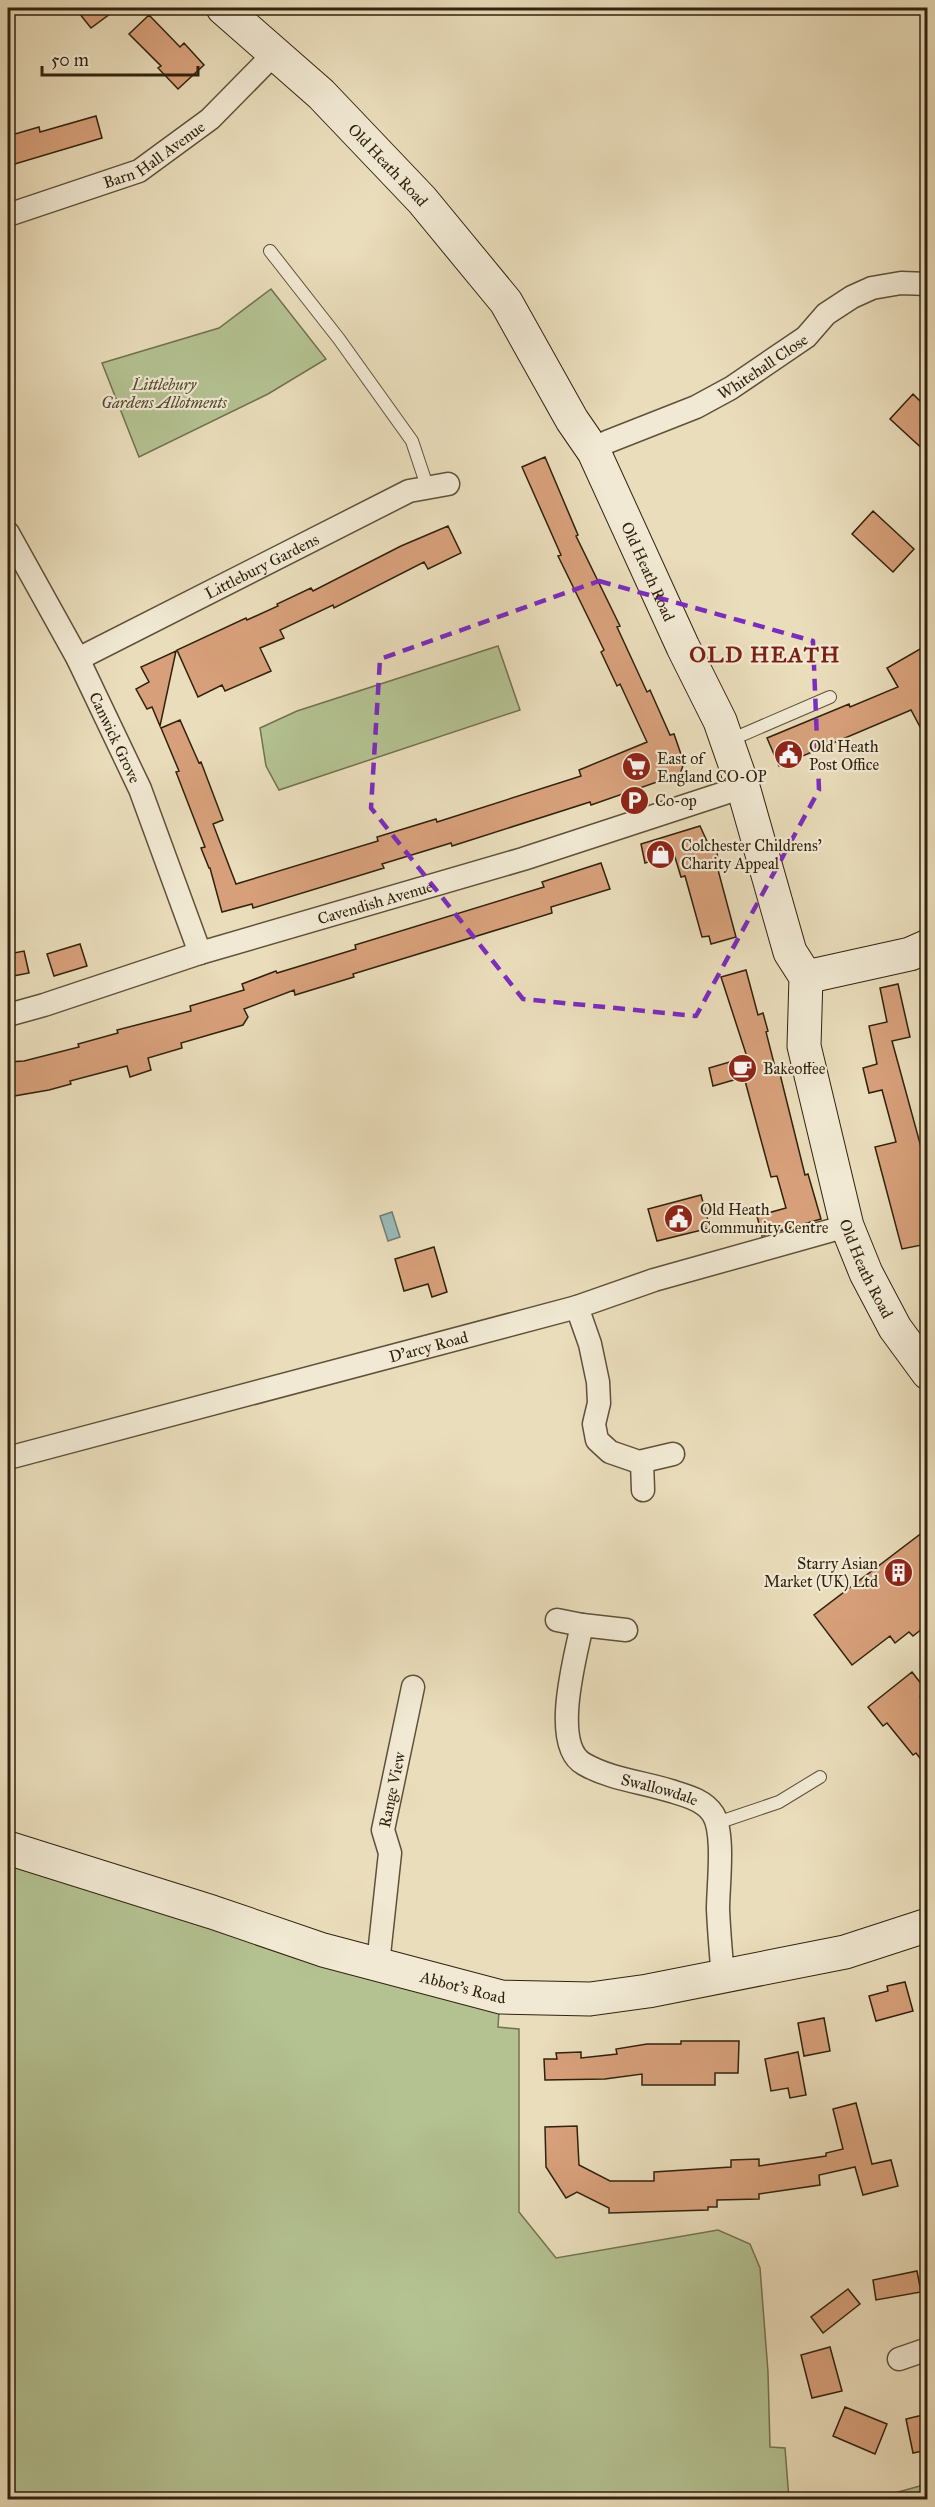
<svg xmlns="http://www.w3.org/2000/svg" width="935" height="2507" font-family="'IM FELL Great Primer',serif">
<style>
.green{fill:#b4c292;stroke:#727250;stroke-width:1.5}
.water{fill:#9bbab9;stroke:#717d75;stroke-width:1.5}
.building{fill:#d7a07a;stroke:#31220e;stroke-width:1.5}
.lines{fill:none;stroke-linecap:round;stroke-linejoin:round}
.lane-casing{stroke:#5f5139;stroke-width:14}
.street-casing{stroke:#5f5139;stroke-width:25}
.secondary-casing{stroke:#31220e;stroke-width:35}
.lane{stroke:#f1e9d3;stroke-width:12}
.street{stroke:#f1e9d3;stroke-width:22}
.secondary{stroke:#f1e9d3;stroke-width:33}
.marked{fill:none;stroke:#7b2cbf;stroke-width:4.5;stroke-dasharray:12 8;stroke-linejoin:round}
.labels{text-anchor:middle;stroke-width:4.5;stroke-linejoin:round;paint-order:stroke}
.street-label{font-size:16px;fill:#31220e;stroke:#f1e9d3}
.park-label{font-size:16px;font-style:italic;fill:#524a2f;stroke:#f1e9d3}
.poi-label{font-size:16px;fill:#31220e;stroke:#f1e9d3;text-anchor:start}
.district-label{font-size:22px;font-weight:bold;letter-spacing:1.5px;fill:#7a1f14;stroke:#f1e9d3}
</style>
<rect width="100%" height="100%" fill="#eaddbb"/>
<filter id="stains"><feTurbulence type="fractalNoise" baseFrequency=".00333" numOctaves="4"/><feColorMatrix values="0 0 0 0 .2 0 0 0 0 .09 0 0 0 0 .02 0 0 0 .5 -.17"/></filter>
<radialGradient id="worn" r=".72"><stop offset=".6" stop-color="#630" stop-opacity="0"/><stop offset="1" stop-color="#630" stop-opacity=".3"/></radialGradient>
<!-- green -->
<path class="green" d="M 271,289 L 326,359 L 268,394 L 139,457 L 102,363 L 219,328 Z
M 498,646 L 520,710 L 279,790 L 266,766 L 260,728 L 297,711 Z
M 8,1863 L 499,2011 L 498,2027 L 519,2029 L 519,2212 L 556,2258 L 718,2230 L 750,2244 L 760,2268 L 768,2372 L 770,2447 L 785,2448 L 789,2499 L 8,2500 Z
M 927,2484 L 927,2499 L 873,2499 Z"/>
<!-- water -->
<path class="water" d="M 392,1212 L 400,1237 L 388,1241 L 380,1216 Z"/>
<!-- building -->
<path class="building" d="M 75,8 L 118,8 L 91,28 Z
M 149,15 L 180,47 L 184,43 L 204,65 L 178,89 L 158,68 L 161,66 L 129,34 Z
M 96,116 L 102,138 L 8,166 L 8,136 L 39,127 L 40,132 Z
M 913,394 L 927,408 L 927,453 L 890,419 Z
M 545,457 L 578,535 L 576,536 L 620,626 L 617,627 L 647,692 L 650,690 L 670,735 L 674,734 L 684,763 L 680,774 L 591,805 L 590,802 L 452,846 L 451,843 L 382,864 L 384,868 L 253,908 L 252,904 L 222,912 L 210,868 L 209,868 L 201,848 L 205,847 L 176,772 L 179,771 L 161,728 L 180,720 L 199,763 L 201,762 L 223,820 L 213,824 L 236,884 L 378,841 L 377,837 L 436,819 L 437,822 L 581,776 L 579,770 L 647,742 L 620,684 L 617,686 L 601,652 L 604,650 L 558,556 L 561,555 L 522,467 Z
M 873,511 L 914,549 L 893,572 L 852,534 Z
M 448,526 L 461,553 L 428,569 L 424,562 L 334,608 L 333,605 L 280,630 L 284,638 L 260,648 L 271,671 L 225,691 L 222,685 L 198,697 L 177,650 L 246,618 L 247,620 L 278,606 L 277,604 L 311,588 L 313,591 L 401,546 Z
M 927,645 L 927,740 L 911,710 L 779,766 L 767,738 L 849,704 L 850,707 L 898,687 L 887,668 Z
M 176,651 L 160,726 L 152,707 L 147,709 L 136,689 L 149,682 L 141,667 Z
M 700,826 L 711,850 L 717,848 L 718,870 L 736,937 L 711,944 L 709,936 L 702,937 L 685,876 L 681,877 L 674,854 L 645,863 L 641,844 Z
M 601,863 L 610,889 L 551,907 L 552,913 L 353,974 L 354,977 L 295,995 L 294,990 L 244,1009 L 248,1017 L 243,1025 L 181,1043 L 182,1048 L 148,1058 L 151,1070 L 130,1077 L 127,1066 L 70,1081 L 71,1084 L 49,1090 L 8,1097 L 8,1062 L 24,1061 L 79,1047 L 78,1044 L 118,1033 L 117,1030 L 191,1011 L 190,1006 L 244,990 L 242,984 L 276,971 L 277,973 L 356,949 L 355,945 L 544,887 L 542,882 Z
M 80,944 L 87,966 L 54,976 L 47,954 Z
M 24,951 L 29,973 L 8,977 L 8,954 Z
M 746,970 L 758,1015 L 763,1013 L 768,1031 L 766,1032 L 776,1071 L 779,1070 L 805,1175 L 808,1174 L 821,1219 L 762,1236 L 757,1216 L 786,1208 L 777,1176 L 771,1177 L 744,1077 L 713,1086 L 709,1068 L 747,1057 L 721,977 Z
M 898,984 L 910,1037 L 892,1041 L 927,1169 L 927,1244 L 902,1249 L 875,1147 L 896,1142 L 882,1090 L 869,1093 L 863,1068 L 877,1064 L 869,1026 L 887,1022 L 880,988 Z
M 701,1195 L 710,1228 L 657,1241 L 648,1209 Z
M 434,1247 L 447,1292 L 432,1297 L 428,1284 L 404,1291 L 395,1259 Z
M 927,1529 L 927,1625 L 913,1636 L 909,1632 L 895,1643 L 890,1636 L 852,1665 L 814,1615 Z
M 912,1672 L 926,1690 L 920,1696 L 927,1705 L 927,1767 L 916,1753 L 913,1755 L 887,1723 L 883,1726 L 868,1707 Z
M 905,1982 L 913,2011 L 876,2021 L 869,1996 L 888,1991 L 887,1986 Z
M 824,2018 L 830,2051 L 804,2056 L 798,2023 Z
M 681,2041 L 739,2041 L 738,2073 L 715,2073 L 715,2085 L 642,2085 L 642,2074 L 605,2079 L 545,2080 L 544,2059 L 557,2059 L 556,2053 L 581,2052 L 581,2058 L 617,2054 L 616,2049 L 647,2044 L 681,2044 Z
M 798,2052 L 806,2095 L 790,2098 L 788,2088 L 771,2091 L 765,2059 Z
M 856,2103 L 872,2164 L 891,2160 L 898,2186 L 863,2195 L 855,2167 L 819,2175 L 820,2185 L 759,2194 L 759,2199 L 717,2200 L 717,2207 L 708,2207 L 708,2210 L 609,2213 L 609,2208 L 577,2192 L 566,2198 L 546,2167 L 545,2127 L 577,2126 L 579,2165 L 610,2181 L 654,2181 L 654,2172 L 731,2167 L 731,2160 L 759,2159 L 759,2166 L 826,2156 L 826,2153 L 843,2149 L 833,2109 Z
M 917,2271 L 921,2292 L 876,2300 L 873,2280 Z
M 848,2289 L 860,2304 L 823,2333 L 811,2317 Z
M 830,2347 L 842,2391 L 812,2398 L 801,2355 Z
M 845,2407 L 887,2424 L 875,2454 L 833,2436 Z
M 927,2414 L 927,2450 L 913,2453 L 906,2419 Z"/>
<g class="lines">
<defs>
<path id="lane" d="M 270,251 L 339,339 L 412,441 L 428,489
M 728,741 L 830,697
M 717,1823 L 779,1802 L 820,1777"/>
<g id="street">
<path id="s1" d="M 8,215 L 139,171 L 210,119 L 274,54"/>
<path id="s2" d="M 594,452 L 607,442 L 696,407 L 731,388 L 806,337 L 826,314 L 852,297 L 872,288 L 901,283 L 928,284"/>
<path id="s3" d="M 8,533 L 78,659 L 140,789 L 200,953"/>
<path id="s4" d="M 78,659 L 409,491 L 448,484"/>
<path id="s5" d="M 8,1015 L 44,1005 L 200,953 L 523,859 L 743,787"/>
<path d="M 577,1307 L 590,1344 L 598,1382 L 599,1403 L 594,1424 L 597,1440 L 610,1452 L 639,1462 L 673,1454"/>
<path id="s6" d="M 8,1458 L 577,1307 L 654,1280 L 847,1226"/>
<path d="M 639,1462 L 642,1462 L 643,1490"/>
<path d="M 557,1620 L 582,1625"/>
<path id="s7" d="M 626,1630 L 582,1625 C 576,1655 550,1745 584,1764 C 610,1779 642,1782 671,1791 C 687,1796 704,1800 713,1814 C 725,1833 718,1886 718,1909 C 719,1932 721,1955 723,1977"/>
<path id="s8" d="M 378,1964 L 390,1853 L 383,1830 L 413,1687"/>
<path d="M 899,2359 L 928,2349"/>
</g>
<g id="secondary">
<path id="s9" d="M 223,8 L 321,94 L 422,200 L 506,302 L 572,420 L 594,452 L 683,647 L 720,721 L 743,787 L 790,952 L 806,977 L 804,1046 L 847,1226 L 866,1273 L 895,1328 L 928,1373"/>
<path d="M 806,977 L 910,954 L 928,946"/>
<path id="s10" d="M 8,1848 L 212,1912 L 323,1950 L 501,1997 L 590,1999 L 648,1991 L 845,1952 L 928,1925"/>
</g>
</defs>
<!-- lane casing -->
<use href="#lane" class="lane-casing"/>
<!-- street casing -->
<use href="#street" class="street-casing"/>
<!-- secondary casing -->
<use href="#secondary" class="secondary-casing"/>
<!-- lane -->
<use href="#lane" class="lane"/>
<!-- street -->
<use href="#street" class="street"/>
<!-- secondary -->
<use href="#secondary" class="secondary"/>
</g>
<!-- marked area -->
<path class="marked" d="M 599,581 L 813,641 L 819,790 L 696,1016 L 523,999 L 371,808 L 380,659 Z"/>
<!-- icons -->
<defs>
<symbol id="civic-disc" viewBox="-11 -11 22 22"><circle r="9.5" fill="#8f2418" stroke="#f1e9d3"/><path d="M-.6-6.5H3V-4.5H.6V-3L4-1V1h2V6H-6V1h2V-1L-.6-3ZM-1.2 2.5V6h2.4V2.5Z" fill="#fff"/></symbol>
<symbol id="supermarket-disc" viewBox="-11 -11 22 22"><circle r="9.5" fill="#8f2418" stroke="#f1e9d3"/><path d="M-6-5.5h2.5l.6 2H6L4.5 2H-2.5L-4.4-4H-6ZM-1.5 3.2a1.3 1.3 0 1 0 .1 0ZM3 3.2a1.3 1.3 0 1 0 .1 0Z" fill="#fff"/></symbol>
<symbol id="parking-disc" viewBox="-11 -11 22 22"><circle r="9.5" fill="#8f2418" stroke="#f1e9d3"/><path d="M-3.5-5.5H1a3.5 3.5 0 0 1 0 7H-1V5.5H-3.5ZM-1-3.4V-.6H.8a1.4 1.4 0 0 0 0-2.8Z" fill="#fff"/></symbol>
<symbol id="shop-disc" viewBox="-11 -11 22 22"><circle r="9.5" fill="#8f2418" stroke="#f1e9d3"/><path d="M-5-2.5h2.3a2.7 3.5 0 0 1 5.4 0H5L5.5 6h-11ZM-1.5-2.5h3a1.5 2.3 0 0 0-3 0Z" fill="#fff"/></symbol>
<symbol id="cafe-disc" viewBox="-11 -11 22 22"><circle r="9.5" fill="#8f2418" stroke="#f1e9d3"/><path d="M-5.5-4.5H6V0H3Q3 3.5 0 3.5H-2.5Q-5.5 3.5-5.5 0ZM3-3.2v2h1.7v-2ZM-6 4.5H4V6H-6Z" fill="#fff"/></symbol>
<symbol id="building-disc" viewBox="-11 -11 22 22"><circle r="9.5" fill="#8f2418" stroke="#f1e9d3"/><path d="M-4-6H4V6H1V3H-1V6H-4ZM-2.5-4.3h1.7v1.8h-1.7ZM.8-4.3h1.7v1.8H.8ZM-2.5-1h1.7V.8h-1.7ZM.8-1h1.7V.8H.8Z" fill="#fff"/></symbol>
</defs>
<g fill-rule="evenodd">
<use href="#civic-disc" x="772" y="738" width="33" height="33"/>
<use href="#supermarket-disc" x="620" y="750" width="33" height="33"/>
<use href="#parking-disc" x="618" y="784" width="33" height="33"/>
<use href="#shop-disc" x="644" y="838" width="33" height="33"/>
<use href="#cafe-disc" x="726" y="1052" width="33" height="33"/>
<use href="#civic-disc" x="662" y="1202" width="33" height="33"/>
<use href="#building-disc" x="882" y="1556" width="33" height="33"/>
</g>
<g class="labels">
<!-- street labels -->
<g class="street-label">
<text dy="6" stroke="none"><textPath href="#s1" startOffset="159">Barn Hall Avenue</textPath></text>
<text dy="6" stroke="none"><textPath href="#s9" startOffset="228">Old Heath Road</textPath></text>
<text dy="6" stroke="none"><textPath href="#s2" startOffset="190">Whitehall Close</textPath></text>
<text dy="6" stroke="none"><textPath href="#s4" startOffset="206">Littlebury Gardens</textPath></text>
<text dy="6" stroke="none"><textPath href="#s9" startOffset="714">Old Heath Road</textPath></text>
<text dy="6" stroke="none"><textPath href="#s3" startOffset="231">Canwick Grove</textPath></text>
<text dy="6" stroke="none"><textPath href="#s5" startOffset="384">Cavendish Avenue</textPath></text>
<text dy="6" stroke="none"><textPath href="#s9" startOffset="1452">Old Heath Road</textPath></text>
<text dy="6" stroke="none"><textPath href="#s6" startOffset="435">D'arcy Road</textPath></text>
<text dy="6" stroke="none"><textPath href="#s8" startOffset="177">Range View</textPath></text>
<text dy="6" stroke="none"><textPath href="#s7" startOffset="270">Swallowdale</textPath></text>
<text dy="6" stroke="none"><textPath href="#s10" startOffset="476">Abbot's Road</textPath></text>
</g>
<!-- park labels -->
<g class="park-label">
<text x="164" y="390">Littlebury<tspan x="164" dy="18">Gardens Allotments</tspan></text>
</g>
<!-- poi labels -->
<g class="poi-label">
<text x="809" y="752">Old Heath<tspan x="809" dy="18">Post Office</tspan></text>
<text x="657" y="764">East of<tspan x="657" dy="18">England CO-OP</tspan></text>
<text x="655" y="806">Co-op</text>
<text x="681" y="851">Colchester Childrens'<tspan x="681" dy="18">Charity Appeal</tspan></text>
<text x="763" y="1074">Bakeoffee</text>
<text x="700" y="1215">Old Heath<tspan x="700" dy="18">Community Centre</tspan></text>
<text x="878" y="1569" text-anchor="end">Starry Asian<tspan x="878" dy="18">Market (UK) Ltd</tspan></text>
</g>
<!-- district labels -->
<g class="district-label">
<text x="765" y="662">OLD HEATH</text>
</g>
</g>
<!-- margin -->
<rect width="935" height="2507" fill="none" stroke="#eaddbb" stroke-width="30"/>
<rect x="9" y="9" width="917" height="2489" fill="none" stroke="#31220e" stroke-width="3"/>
<rect x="15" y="15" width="905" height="2477" fill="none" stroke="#31220e" stroke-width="1.5"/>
<!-- scale -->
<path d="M42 66v9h156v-9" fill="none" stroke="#31220e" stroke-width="3"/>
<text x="51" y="66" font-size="18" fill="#31220e" stroke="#f1e9d3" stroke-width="4.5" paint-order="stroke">50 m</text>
<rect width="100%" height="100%" filter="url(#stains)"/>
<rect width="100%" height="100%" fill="url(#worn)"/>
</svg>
